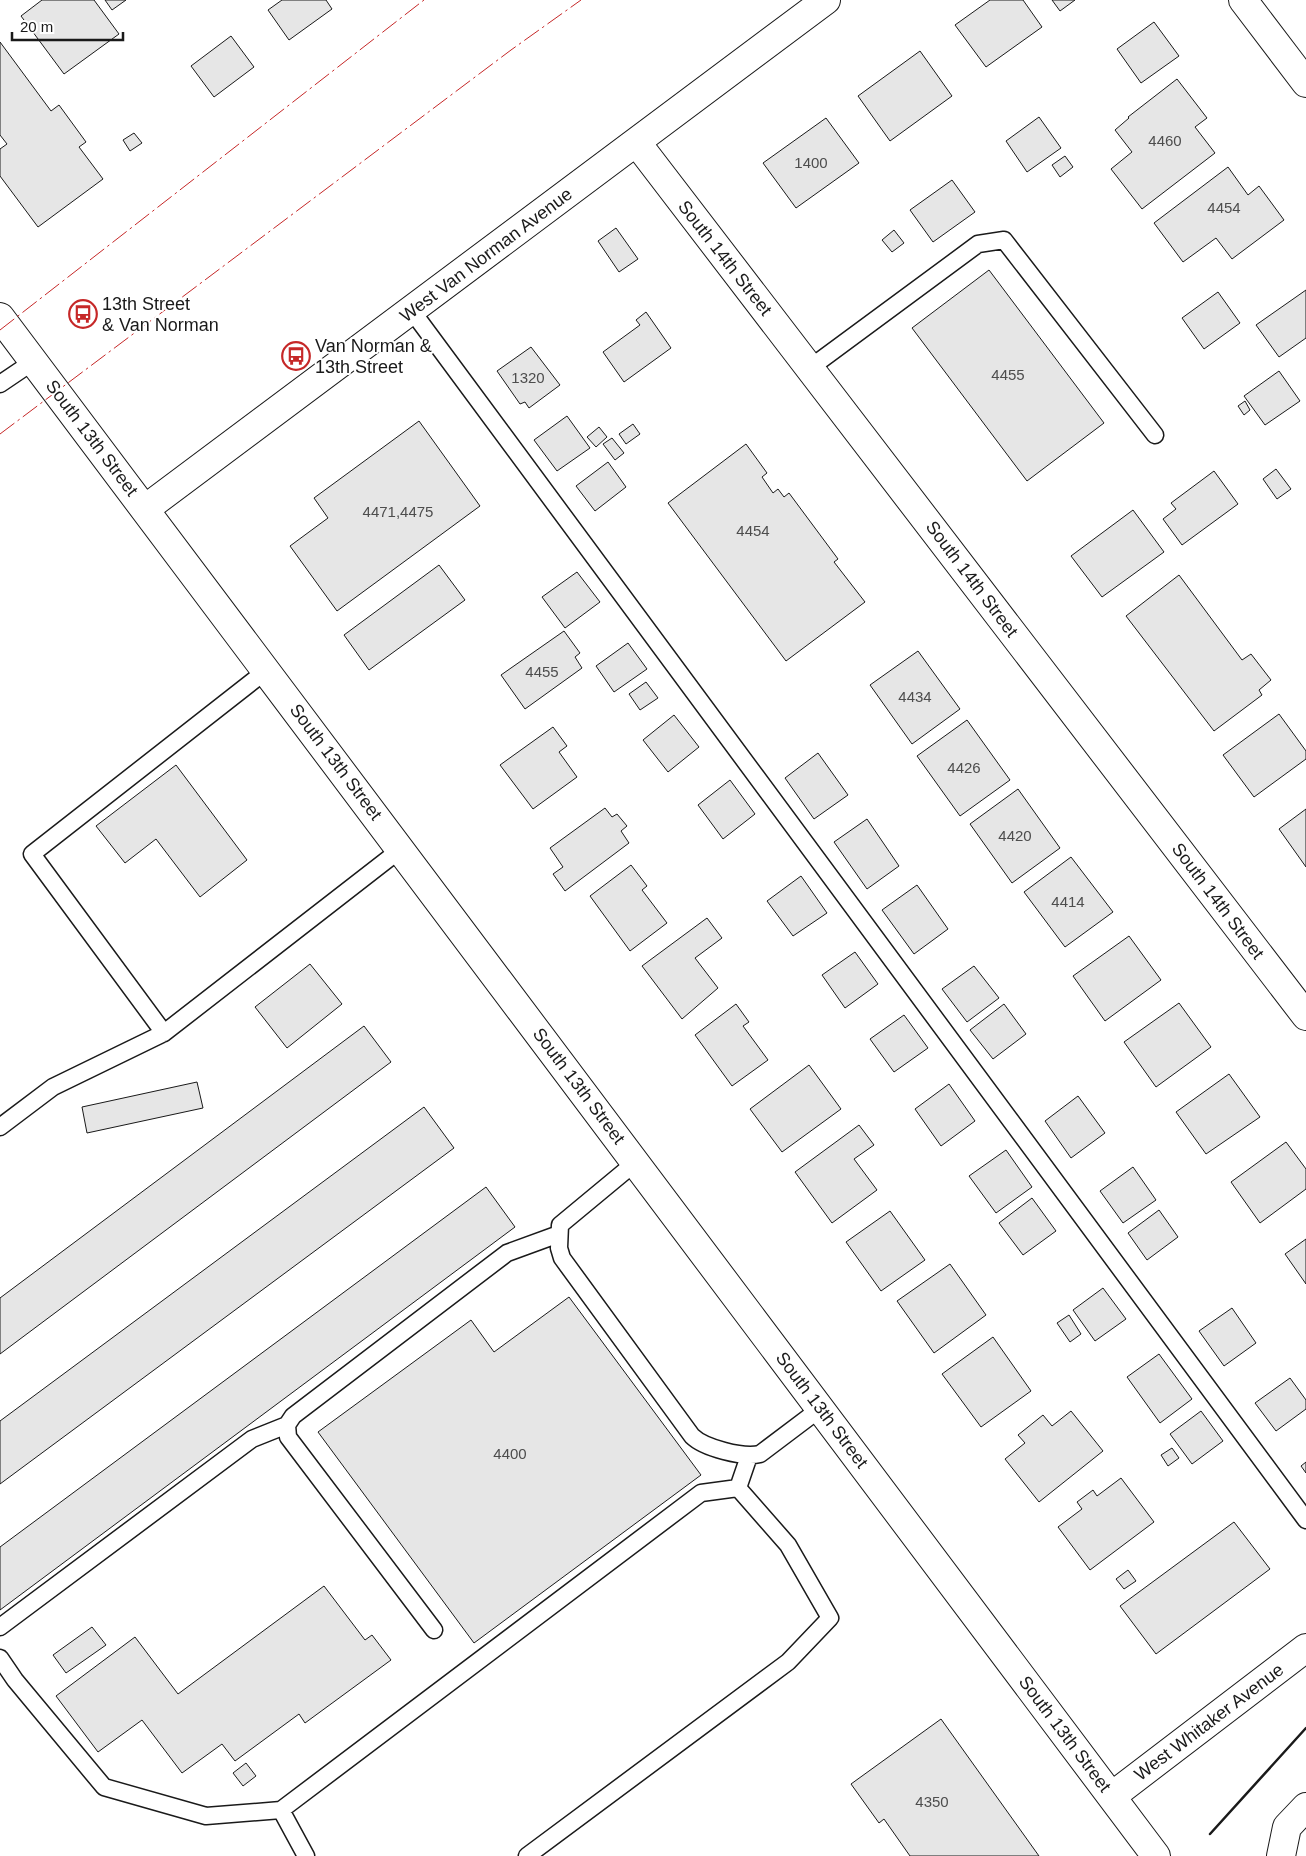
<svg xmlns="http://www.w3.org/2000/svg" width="1306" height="1856" font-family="Helvetica,sans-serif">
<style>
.building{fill:#e6e6e6;stroke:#1a1a1a}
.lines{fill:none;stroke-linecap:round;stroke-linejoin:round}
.lane-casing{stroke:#1a1a1a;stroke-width:19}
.street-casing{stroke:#1a1a1a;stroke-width:30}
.secondary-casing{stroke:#1a1a1a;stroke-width:30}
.highway-casing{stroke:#1a1a1a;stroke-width:30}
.lane{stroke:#fff;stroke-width:16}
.street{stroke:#fff;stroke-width:28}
.secondary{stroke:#fff;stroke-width:28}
.highway{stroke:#fff;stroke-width:28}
.wall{stroke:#1a1a1a;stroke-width:2.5}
.power{stroke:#c62828;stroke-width:1;stroke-dasharray:18 4 2.5 4;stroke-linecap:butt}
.labels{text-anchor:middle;stroke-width:4;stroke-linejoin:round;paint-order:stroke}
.number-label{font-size:15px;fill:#4d4d4d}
.street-label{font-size:18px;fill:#1a1a1a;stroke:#fff}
.poi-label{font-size:18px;fill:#1a1a1a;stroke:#fff;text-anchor:start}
</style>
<rect width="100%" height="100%" fill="#fff"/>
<!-- building -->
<path class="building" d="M 42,0 L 94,0 L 119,34 L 64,74 L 21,16 Z
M 105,0 L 126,0 L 112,10 Z
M 282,0 L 326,0 L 332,9 L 289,40 L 268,10 Z
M 990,0 L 1023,0 L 1042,27 L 986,67 L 955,25 Z
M 1052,0 L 1075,0 L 1060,11 Z
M 1154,22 L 1179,56 L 1141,83 L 1117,49 Z
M 231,36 L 254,67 L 214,97 L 191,66 Z
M 0,42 L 51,111 L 59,105 L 86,142 L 79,147 L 103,179 L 38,227 L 0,176 L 0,149 L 7,144 L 0,135 Z
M 920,51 L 952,96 L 890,141 L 858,96 Z
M 1177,79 L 1207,118 L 1195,127 L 1215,153 L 1142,209 L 1111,169 L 1132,152 L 1115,130 L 1129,118 L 1128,117 Z
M 1039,117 L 1061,148 L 1027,172 L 1006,141 Z
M 826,118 L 859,163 L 796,208 L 763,163 Z
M 134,133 L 142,143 L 130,151 L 123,140 Z
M 1065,156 L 1073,167 L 1060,177 L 1052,165 Z
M 1228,167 L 1248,195 L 1259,186 L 1284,220 L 1232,259 L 1216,238 L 1183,262 L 1154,223 Z
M 952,180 L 975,212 L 933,242 L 910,210 Z
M 616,228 L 638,259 L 619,272 L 598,241 Z
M 894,230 L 904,243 L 892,252 L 882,240 Z
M 989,270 L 1104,423 L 1027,481 L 912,328 Z
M 1306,290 L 1306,338 L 1279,357 L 1256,325 Z
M 1218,292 L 1240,323 L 1204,349 L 1182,318 Z
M 646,312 L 671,348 L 624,382 L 603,352 L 640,325 L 636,320 Z
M 531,347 L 560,385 L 529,408 L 525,402 L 520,404 L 497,371 Z
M 1279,371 L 1300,401 L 1265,425 L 1244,396 Z
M 1245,401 L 1250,410 L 1244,415 L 1238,406 Z
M 567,416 L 590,448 L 557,471 L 534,440 Z
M 419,421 L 480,506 L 337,611 L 290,546 L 328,518 L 314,498 Z
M 633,424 L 640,434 L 626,444 L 619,434 Z
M 599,427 L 607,437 L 596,447 L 587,437 Z
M 612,438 L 624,453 L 615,460 L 603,444 Z
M 746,444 L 767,473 L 762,477 L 773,493 L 778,489 L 784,497 L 789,493 L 838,559 L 834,562 L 865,602 L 786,661 L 668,503 Z
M 608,462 L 626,487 L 595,511 L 576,486 Z
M 1276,469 L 1291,489 L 1277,499 L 1263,479 Z
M 1214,471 L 1238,504 L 1182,545 L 1163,519 L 1176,509 L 1171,503 Z
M 1133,510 L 1164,552 L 1102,597 L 1071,556 Z
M 439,565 L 465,600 L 369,670 L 344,635 Z
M 577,572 L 600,602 L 565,628 L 542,597 Z
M 1179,575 L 1242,660 L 1251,654 L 1271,680 L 1259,690 L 1262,695 L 1214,731 L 1126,616 Z
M 564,631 L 580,653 L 575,657 L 582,668 L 525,709 L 501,675 Z
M 628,643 L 647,669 L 614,692 L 596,666 Z
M 918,651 L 960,709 L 912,744 L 870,685 Z
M 646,682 L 658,698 L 640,710 L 629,694 Z
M 1279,714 L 1306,751 L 1306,759 L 1254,797 L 1223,755 Z
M 674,715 L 699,747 L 668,772 L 643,740 Z
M 967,720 L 1010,780 L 960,816 L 917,756 Z
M 553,727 L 567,746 L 559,752 L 577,777 L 533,809 L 500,765 Z
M 818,753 L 848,795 L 814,819 L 785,778 Z
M 176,765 L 247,860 L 200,897 L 156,839 L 125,863 L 96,826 Z
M 730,780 L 755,814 L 723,839 L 698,805 Z
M 1018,789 L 1060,848 L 1012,883 L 970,824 Z
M 605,808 L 612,817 L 617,814 L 627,826 L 621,831 L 629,843 L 565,891 L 553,874 L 563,867 L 550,848 Z
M 1306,809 L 1306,867 L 1279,829 Z
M 867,819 L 899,866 L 867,889 L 834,842 Z
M 1071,857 L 1113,912 L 1065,947 L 1024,892 Z
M 631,865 L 647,886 L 642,890 L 667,923 L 630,951 L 590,896 Z
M 801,876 L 827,913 L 793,936 L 767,901 Z
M 917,885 L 948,929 L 914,954 L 882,910 Z
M 707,918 L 722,938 L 695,958 L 718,988 L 682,1019 L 642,966 Z
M 1129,936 L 1161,980 L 1105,1021 L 1073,976 Z
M 855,952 L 878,984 L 845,1008 L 822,975 Z
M 310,964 L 342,1004 L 287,1048 L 255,1007 Z
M 974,966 L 999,998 L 967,1022 L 942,989 Z
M 1179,1003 L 1211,1047 L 1156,1087 L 1124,1042 Z
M 736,1004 L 749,1022 L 743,1026 L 768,1060 L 732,1086 L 695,1035 Z
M 1004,1004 L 1026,1034 L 993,1059 L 970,1030 Z
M 904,1015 L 928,1048 L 894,1072 L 870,1039 Z
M 364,1026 L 391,1062 L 0,1354 L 0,1298 Z
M 809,1065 L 841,1109 L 782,1152 L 750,1109 Z
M 1229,1074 L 1260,1117 L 1206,1154 L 1176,1112 Z
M 197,1082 L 203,1108 L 87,1133 L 82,1107 Z
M 949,1084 L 975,1121 L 941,1146 L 915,1109 Z
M 1078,1096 L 1105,1133 L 1071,1158 L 1045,1121 Z
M 424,1107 L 454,1148 L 0,1484 L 0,1421 Z
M 859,1125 L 874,1145 L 854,1159 L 877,1190 L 832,1223 L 795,1172 Z
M 1286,1142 L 1306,1169 L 1306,1189 L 1260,1223 L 1231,1182 Z
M 1006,1150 L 1032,1187 L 996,1213 L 969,1176 Z
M 1133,1167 L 1156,1200 L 1123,1223 L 1100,1191 Z
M 486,1187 L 515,1227 L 0,1610 L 0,1547 Z
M 1032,1198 L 1056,1231 L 1023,1255 L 999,1223 Z
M 1159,1210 L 1178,1237 L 1147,1260 L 1128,1233 Z
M 890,1211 L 925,1260 L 881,1291 L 846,1242 Z
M 1306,1239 L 1306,1284 L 1285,1254 Z
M 950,1264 L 986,1315 L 934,1353 L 897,1301 Z
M 1103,1288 L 1126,1319 L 1095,1341 L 1073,1310 Z
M 569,1297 L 701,1475 L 474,1643 L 318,1432 L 471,1320 L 494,1352 Z
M 1232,1308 L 1256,1343 L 1224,1366 L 1199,1331 Z
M 1069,1315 L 1081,1334 L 1070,1342 L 1057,1323 Z
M 993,1337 L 1031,1391 L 981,1427 L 942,1374 Z
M 1159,1354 L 1192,1399 L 1160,1423 L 1127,1377 Z
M 1290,1378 L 1306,1400 L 1306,1409 L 1276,1431 L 1255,1403 Z
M 1071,1411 L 1103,1451 L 1039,1502 L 1005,1459 L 1025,1443 L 1018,1435 L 1043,1415 L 1052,1426 Z
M 1201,1411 L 1223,1441 L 1192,1464 L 1170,1434 Z
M 1172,1448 L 1179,1458 L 1168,1466 L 1161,1455 Z
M 1306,1462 L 1306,1473 L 1301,1466 Z
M 1121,1478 L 1154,1522 L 1090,1570 L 1058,1527 L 1082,1509 L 1077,1502 L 1093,1490 L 1097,1496 Z
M 1234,1522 L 1270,1569 L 1156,1654 L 1120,1606 Z
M 1128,1570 L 1136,1581 L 1124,1589 L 1116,1579 Z
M 324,1586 L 365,1640 L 372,1635 L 391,1660 L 305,1723 L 299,1714 L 235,1761 L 222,1744 L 182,1773 L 142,1720 L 98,1752 L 56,1696 L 135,1637 L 178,1694 Z
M 92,1627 L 106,1645 L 66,1673 L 53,1655 Z
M 941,1719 L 1039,1856 L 910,1856 L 884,1819 L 879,1823 L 851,1784 Z
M 246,1763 L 256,1776 L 243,1786 L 233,1773 Z"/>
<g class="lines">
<defs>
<path id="lane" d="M 412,311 L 1306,1520
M 810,368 L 978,244 L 1004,240 L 1155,435
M 0,384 L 34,361
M 267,670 L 32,854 L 164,1033 L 401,849
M 0,1127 L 53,1087 L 164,1033
M 636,1162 L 560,1225 L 559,1248 L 562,1258 L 692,1436 C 704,1448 743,1458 760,1454 L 821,1408
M 738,1488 L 749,1456
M 0,1627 L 252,1439 L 287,1425
M 434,1630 L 288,1437 L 287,1425 L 293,1416 L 507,1253 L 559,1234
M 0,1658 L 15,1680 L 104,1787 L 206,1816 L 281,1810 L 701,1493 L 738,1488 L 788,1545 L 830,1618 L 788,1662 L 527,1856
M 281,1810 L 306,1856"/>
<path id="street" d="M 1243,0 L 1306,83
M 637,143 L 1306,1016
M 145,509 L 826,0
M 1112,1796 L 1306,1648"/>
<path id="secondary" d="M 0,317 L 1156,1856"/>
<path id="highway" d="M 1281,1856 L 1287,1827 L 1306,1807"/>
</defs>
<!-- lane casing -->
<use href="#lane" class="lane-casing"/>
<!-- street casing -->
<use href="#street" class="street-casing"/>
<!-- secondary casing -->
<use href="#secondary" class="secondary-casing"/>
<!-- highway casing -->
<use href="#highway" class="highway-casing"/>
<!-- lane -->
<use href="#lane" class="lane"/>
<!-- street -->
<use href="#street" class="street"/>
<!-- secondary -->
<use href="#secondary" class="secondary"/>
<!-- highway -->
<use href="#highway" class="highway"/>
<!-- wall -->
<path class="wall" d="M 1210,1834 L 1306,1728"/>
<!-- power -->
<path class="power" d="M 0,330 L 424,0
M 0,434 L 511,50 L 581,0"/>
</g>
<!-- icons -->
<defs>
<symbol id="bus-ring" viewBox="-11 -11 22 22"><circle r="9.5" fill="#fff" stroke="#c62828" stroke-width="1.5"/><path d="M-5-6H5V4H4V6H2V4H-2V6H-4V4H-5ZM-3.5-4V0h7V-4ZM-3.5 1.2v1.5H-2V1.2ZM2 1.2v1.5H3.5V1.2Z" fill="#c62828"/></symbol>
</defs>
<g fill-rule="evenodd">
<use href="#bus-ring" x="67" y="298" width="32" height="32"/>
<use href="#bus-ring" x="280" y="340" width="32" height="32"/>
</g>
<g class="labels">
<!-- number labels -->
<g class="number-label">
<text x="1165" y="146">4460</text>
<text x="811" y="168">1400</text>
<text x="1224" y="213">4454</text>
<text x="1008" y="380">4455</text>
<text x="528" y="383">1320</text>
<text x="398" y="517">4471,4475</text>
<text x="753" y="536">4454</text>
<text x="542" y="677">4455</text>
<text x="915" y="702">4434</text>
<text x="964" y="773">4426</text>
<text x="1015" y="841">4420</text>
<text x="1068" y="907">4414</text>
<text x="510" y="1459">4400</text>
<text x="932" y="1807">4350</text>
</g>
<!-- street labels -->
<g class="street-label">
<text transform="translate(486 255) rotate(-37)" y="6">West Van Norman Avenue</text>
<text transform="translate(725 258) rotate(52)" y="6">South 14th Street</text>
<text transform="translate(92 438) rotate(53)" y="6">South 13th Street</text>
<text transform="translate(972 579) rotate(53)" y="6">South 14th Street</text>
<text transform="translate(336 762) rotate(53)" y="6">South 13th Street</text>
<text transform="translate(1218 901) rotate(53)" y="6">South 14th Street</text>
<text transform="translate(579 1086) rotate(53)" y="6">South 13th Street</text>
<text transform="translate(822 1410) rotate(53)" y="6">South 13th Street</text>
<text transform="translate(1209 1722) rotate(-37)" y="6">West Whitaker Avenue</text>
<text transform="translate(1065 1734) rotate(53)" y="6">South 13th Street</text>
</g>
<!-- poi labels -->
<g class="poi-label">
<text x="102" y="310">13th Street<tspan x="102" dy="21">&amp; Van Norman</tspan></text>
<text x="315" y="352">Van Norman &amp;<tspan x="315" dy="21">13th Street</tspan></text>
</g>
</g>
<!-- scale -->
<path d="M12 32v8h111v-8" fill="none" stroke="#1a1a1a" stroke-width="2.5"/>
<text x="20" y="32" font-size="15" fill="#1a1a1a" stroke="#ffffff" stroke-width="4" paint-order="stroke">20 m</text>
</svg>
